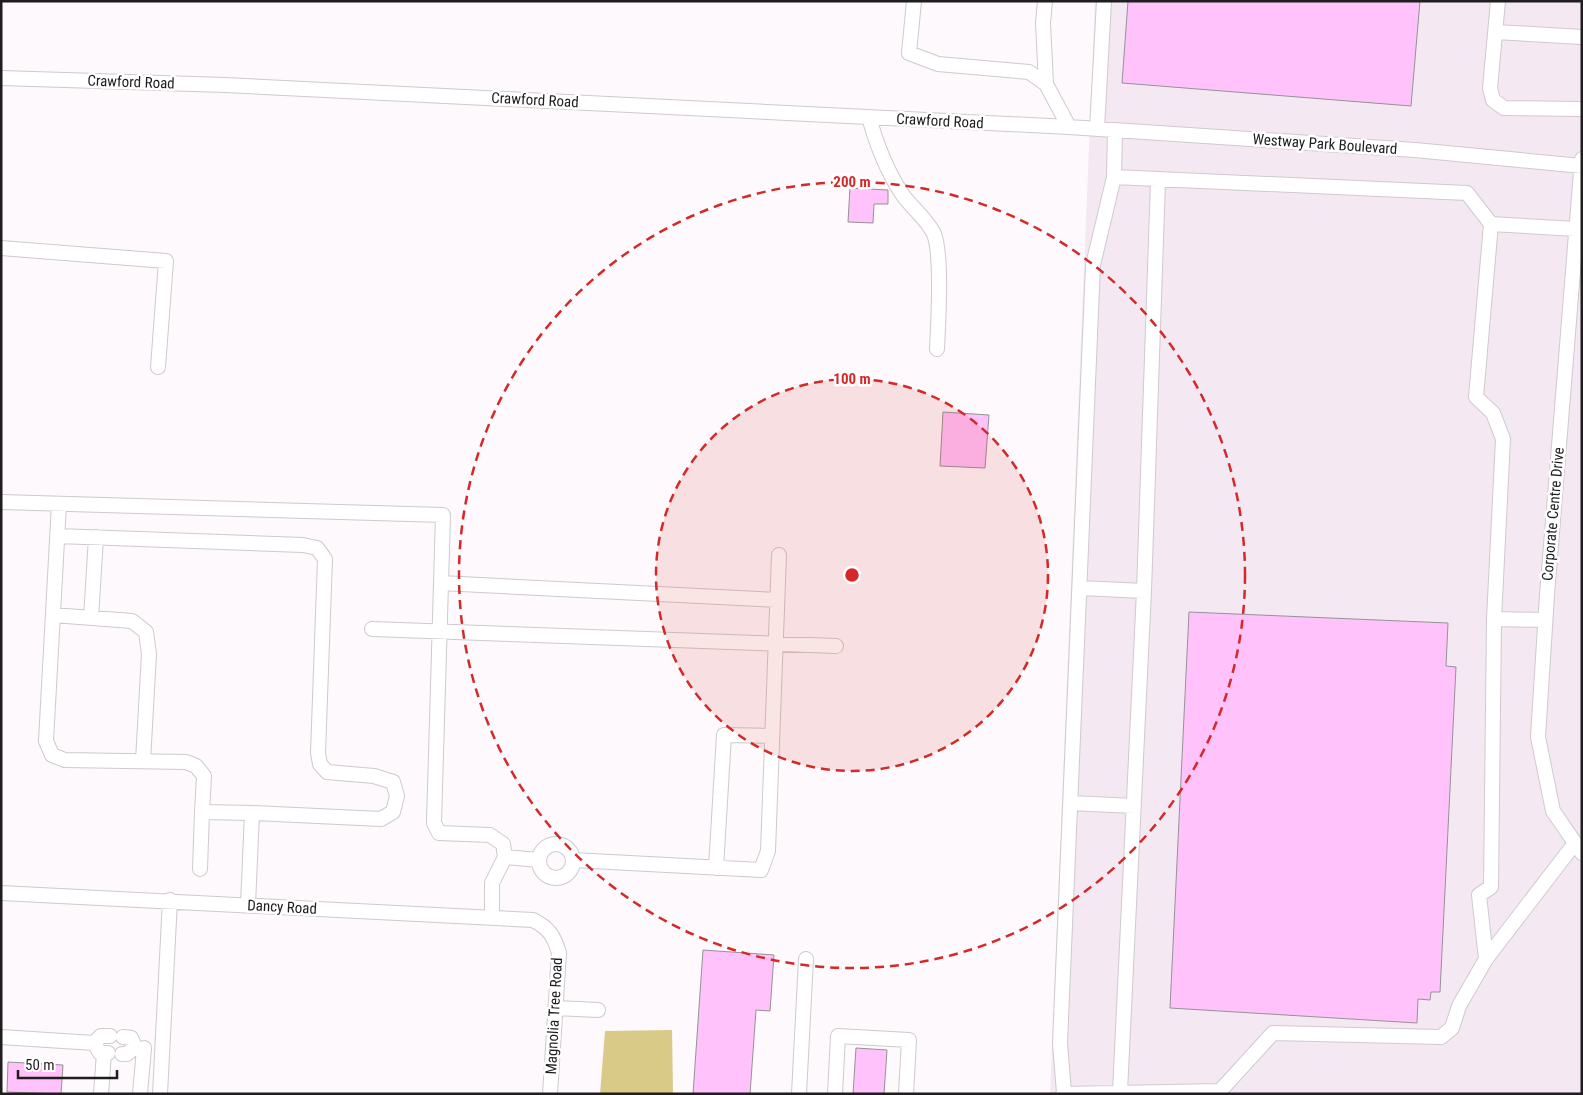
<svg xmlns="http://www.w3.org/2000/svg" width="1583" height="1095" font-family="'Roboto Condensed',sans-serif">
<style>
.built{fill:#f4e9f3}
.green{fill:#daca88}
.building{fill:#ffc2fa;stroke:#959295}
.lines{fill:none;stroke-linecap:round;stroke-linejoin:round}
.minor-casing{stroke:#cecacd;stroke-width:16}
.minor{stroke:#fff;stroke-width:14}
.ring{fill:none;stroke:#d62828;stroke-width:2.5;stroke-dasharray:9 6}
.labels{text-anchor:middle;stroke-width:5;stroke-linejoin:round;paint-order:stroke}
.street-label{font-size:15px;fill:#1f1d1f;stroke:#fff}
.centre{fill:#d62828;stroke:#fff;stroke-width:2.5}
.ring-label{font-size:15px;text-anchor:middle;font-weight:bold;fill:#d62828;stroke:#fff;stroke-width:5;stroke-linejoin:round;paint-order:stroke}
</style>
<rect width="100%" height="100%" fill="#fdf9fc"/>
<!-- built -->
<path class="built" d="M 1095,1 L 1582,1 L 1582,1094 L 1050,1094 Z"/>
<!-- green -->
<path class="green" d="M 672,1030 L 673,1094 L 600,1094 L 605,1031 Z"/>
<!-- building -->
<path class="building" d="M 1128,1 L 1420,1 L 1411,106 L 1122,83 Z
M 850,188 L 888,190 L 888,204 L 874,204 L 873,223 L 848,222 Z
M 943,412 L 989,415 L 985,468 L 940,466 Z
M 1189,612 L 1448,623 L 1446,666 L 1456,667 L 1440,992 L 1431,992 L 1430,1000 L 1418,999 L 1417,1023 L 1170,1008 Z
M 703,950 L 774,955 L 770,1011 L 756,1010 L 750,1094 L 693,1094 Z
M 856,1048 L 887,1050 L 884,1094 L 853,1094 Z
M 8,1062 L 63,1065 L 61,1094 L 7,1092 Z"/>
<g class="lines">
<defs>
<path id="minor" d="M 914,1 L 909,53 L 938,64 L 1029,72 L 1046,84 L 1069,127
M 1045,1 L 1043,23 L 1046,84
M 1498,1 L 1490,88 L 1493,100 L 1504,108 L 1582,109
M 1496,32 L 1582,37
M 1,78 L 225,85 L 1069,127 L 1415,150 L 1582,166
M 869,117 C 876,143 887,171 902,194 C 911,207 925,217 933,232 C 943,250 938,326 937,349
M 1097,129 L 1104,1
M 1582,159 L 1547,595 L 1538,737 L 1553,811 L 1582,853
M 1114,177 L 1467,193 L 1491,224 L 1476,397 L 1493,413 L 1503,439 L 1494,619 L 1491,887 L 1479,895 L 1486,959
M 1491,224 L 1576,229
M 1,248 L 166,261 L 158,367
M 1,502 L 443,515 L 434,823 L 439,833 L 490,835 L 503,844 L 505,857
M 59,504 L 46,741 L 52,755 L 65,760 L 186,762 L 196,766 L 204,776 L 202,812
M 57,536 L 303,545 L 317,548 L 325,559 L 318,753 L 320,764 L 327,772 L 374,776 L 393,782 L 397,796 L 393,812 L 381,819 L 252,813
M 441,583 L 777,600
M 1080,588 L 1144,591
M 53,615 L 132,621 L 146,632 L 149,654 L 143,761
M 91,618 L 96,537
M 1494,619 L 1545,620
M 372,629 L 836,646
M 1071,803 L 1134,806
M539 861a17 17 0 1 1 34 0a17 17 0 1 1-34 0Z
M 573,860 L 761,870 L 768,851 L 779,555
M 716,868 L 724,735 L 772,736
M 200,869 L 202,812 L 252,813 L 248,905
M 1,893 L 533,920 C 549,928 554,936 559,953 L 550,1094
M 492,918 L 492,883 L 505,857 L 539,860
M 556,1008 L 598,1010
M 1,1037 L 94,1043 L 100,1053 L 108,1053
M 94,1043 L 101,1036 L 110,1036
M 122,1054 L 127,1054 L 135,1047 L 131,1038 L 123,1037
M 1120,1092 L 1144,591 L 1158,181
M 1064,1093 L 1060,1043 L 1093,265 L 1114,177 L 1115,130
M 101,1094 L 104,1053
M 140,1094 L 144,1048
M 160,1094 L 170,900
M 799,1094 L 806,959
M 835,1094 L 838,1036 L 909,1040 L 906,1094
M 1063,1094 L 1220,1091 L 1273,1033 L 1441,1037 L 1452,1028 L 1459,1006 L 1486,959 L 1575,843"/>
</defs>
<!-- minor casing -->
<use href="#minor" class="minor-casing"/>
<!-- minor -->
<use href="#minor" class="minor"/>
</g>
<!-- distance rings -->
<circle cx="852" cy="575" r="196" fill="#d62828" fill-opacity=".12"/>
<g class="ring">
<circle cx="852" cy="575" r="196"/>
<circle cx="852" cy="575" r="393"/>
</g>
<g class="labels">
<!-- street labels -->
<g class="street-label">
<text transform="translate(131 82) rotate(2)" y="5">Crawford Road</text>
<text transform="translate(535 100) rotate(3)" y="5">Crawford Road</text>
<text transform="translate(940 121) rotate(3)" y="5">Crawford Road</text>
<text transform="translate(1325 144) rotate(4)" y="5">Westway Park Boulevard</text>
<text transform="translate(1553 514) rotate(-85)" y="5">Corporate Centre Drive</text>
<text transform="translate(282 907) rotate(3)" y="5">Dancy Road</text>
<text transform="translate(554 1016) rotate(-87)" y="5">Magnolia Tree Road</text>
</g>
</g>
<circle cx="852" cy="575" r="8" class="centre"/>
<g class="ring-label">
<text x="852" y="187">200 m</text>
<text x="852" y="384">100 m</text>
</g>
<!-- border -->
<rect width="1583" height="1095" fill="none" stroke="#1f1d1f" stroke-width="5"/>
<!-- scale -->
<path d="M18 1070v8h99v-8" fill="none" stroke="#1f1d1f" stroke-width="2.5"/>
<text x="25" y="1070" font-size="15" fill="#1f1d1f" stroke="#ffffff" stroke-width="4" paint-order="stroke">50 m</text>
</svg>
